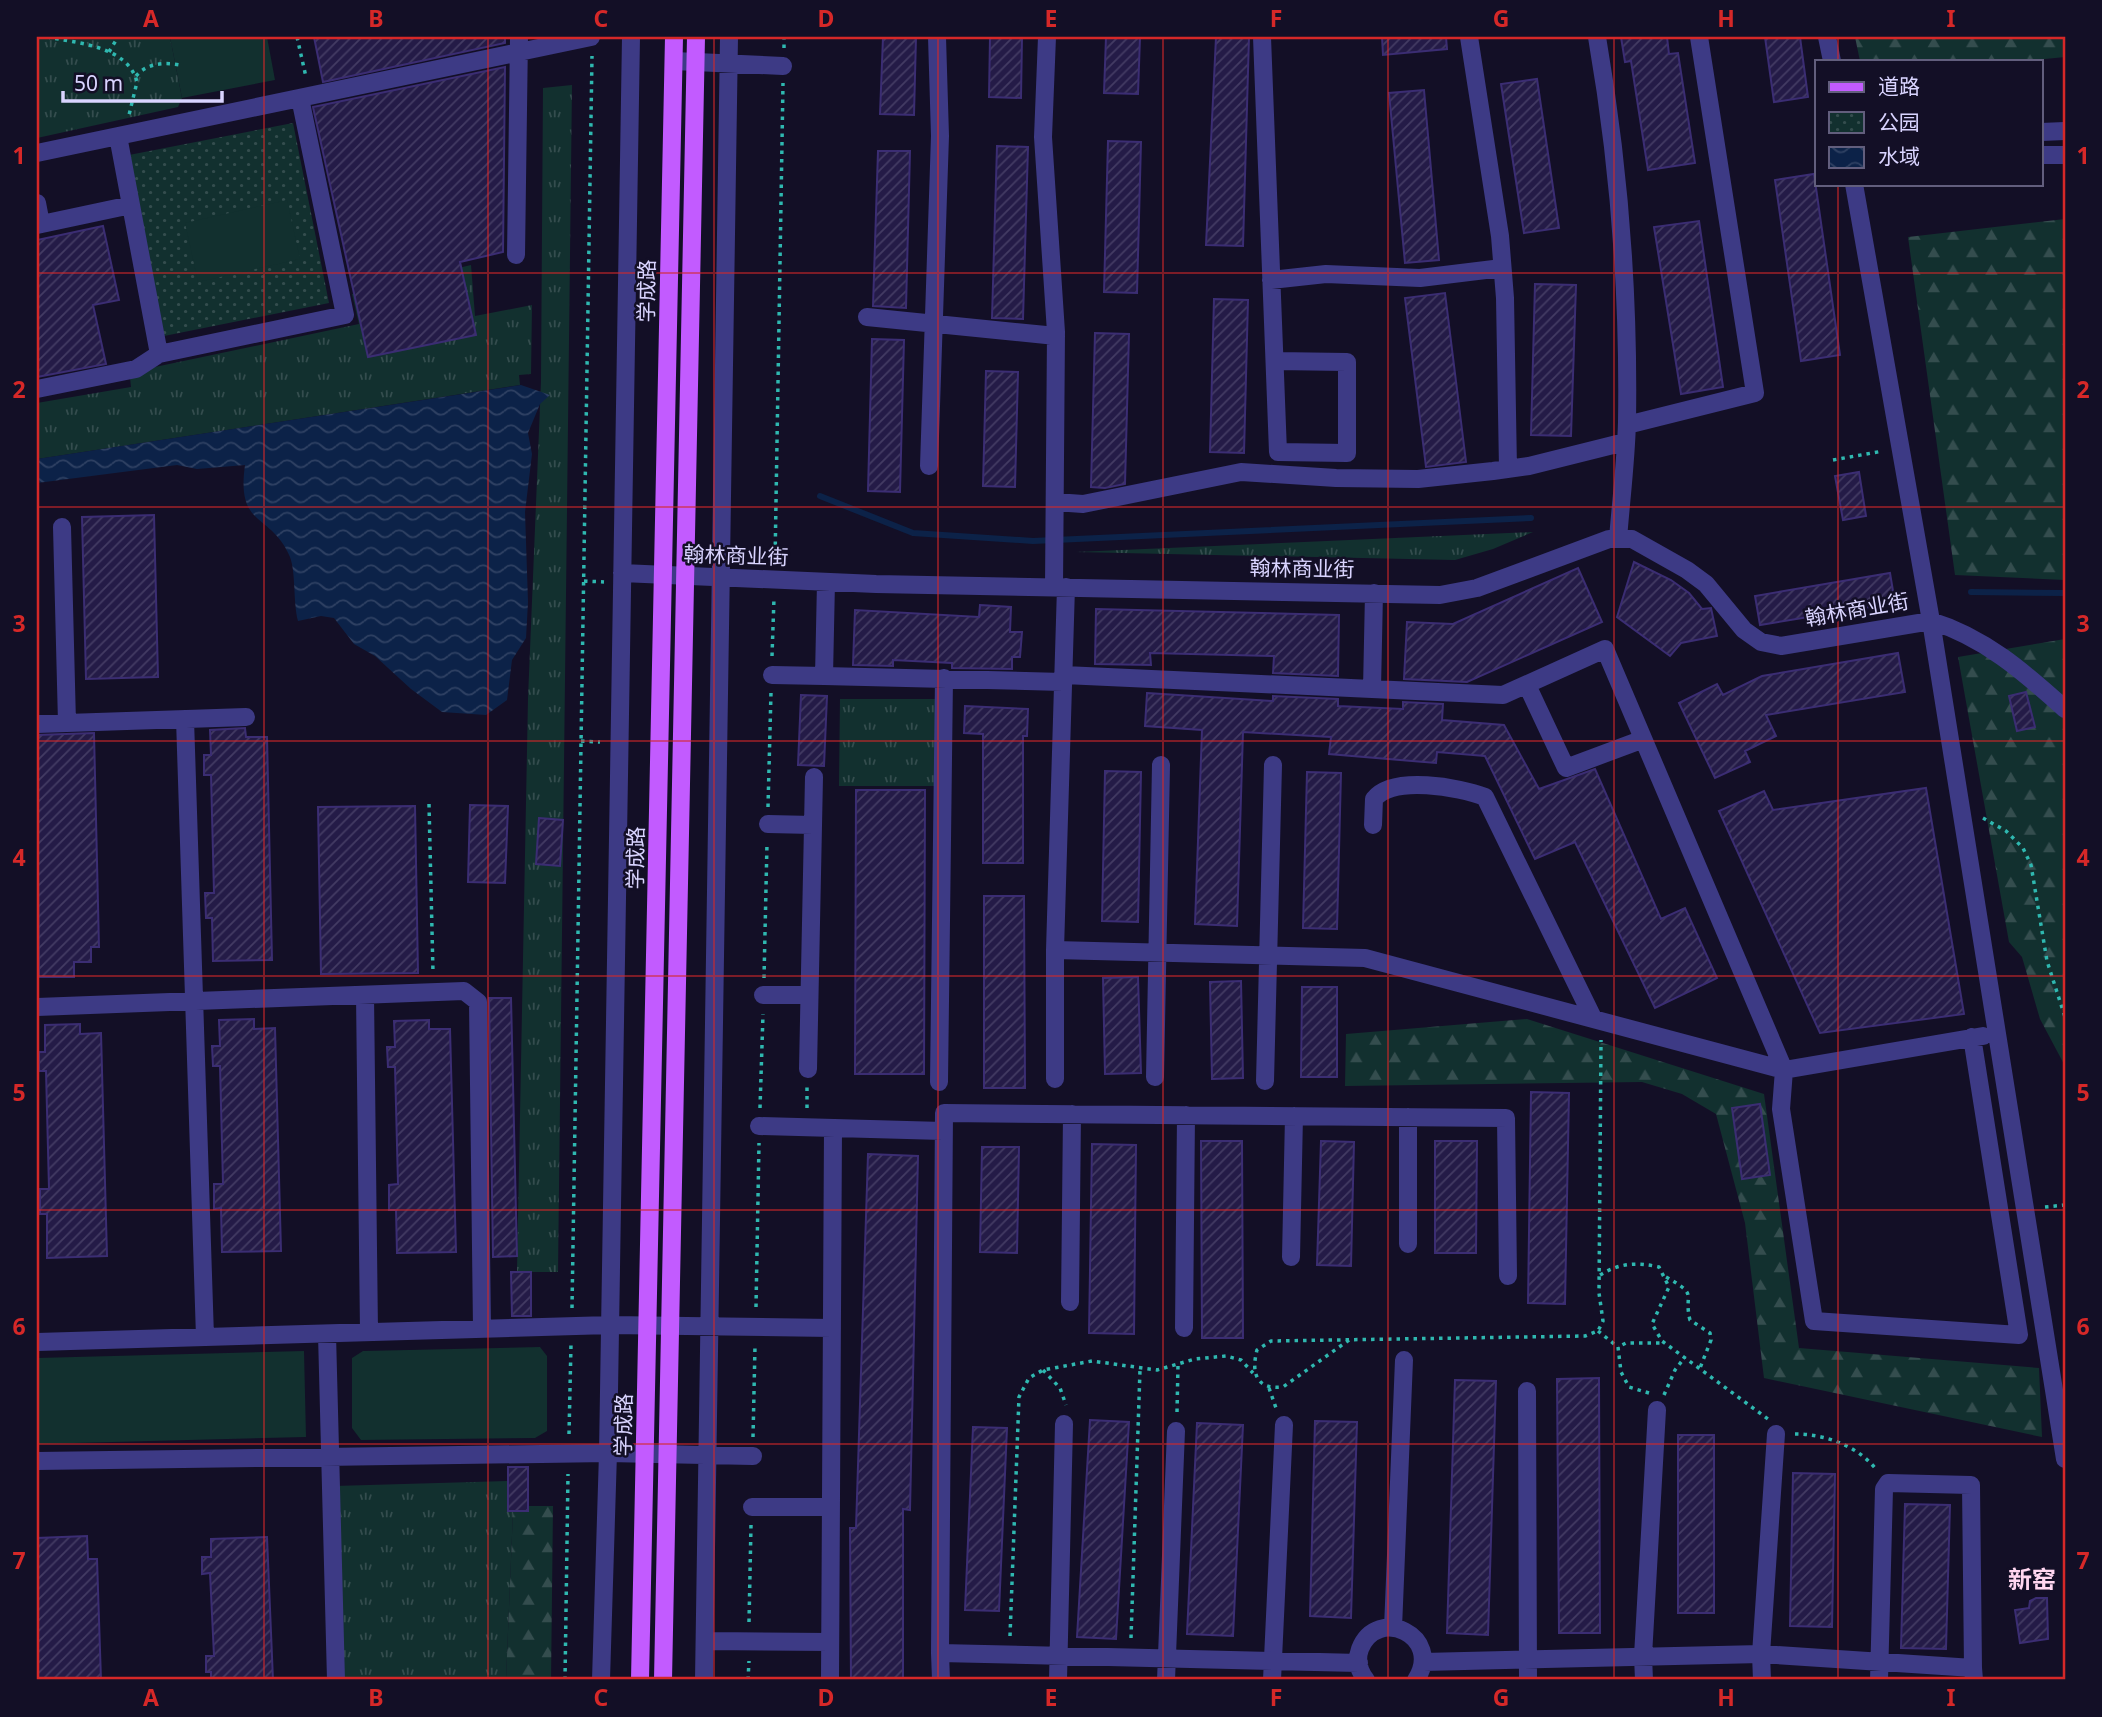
<svg xmlns="http://www.w3.org/2000/svg" width="2102" height="1717" font-family="'Noto Sans','Noto Sans SC',sans-serif">
<style>
.grass{fill:url(#grass-tufts)}
.forest{fill:url(#forest-firs)}
.park{fill:url(#park-dots)}
.garden{fill:#12302f}
.water{fill:url(#water-waves)}
.lines{fill:none;stroke-linecap:round;stroke-linejoin:round}
.stream{stroke:#0c2248;stroke-width:6}
.building{fill:url(#building-hatch);stroke:#3b2d73;stroke-width:2}
.path{stroke:#2fb8b0;stroke-width:3.5;stroke-dasharray:3.5 5;stroke-linecap:butt}
.minor{stroke:#3d3a85;stroke-width:18}
.major{stroke:#c25bff;stroke-width:18}
.grid{fill:none;stroke:#d62828;stroke-width:2;stroke-opacity:0.55}
.labels{text-anchor:middle;stroke-width:5;stroke-linejoin:round;paint-order:stroke}
.street-label{font-size:21px;fill:#d9d4ff;stroke:#130f26}
.quarter-label{font-size:24px;font-weight:bold;fill:#ffd6f0;stroke:#130f26}
.neatline{fill:none;stroke:#d62828;stroke-width:2.5}
.grid-label{font-size:23px;text-anchor:middle;font-weight:bold;fill:#d62828}
</style>
<defs>
<pattern id="grass-tufts" width="24" height="20" patternUnits="userSpaceOnUse" patternTransform="scale(1.75)"><rect width="24" height="20" fill="#12302f"/><path d="M3 7l-1-3M5 7V3M7 7l1-3M15 17l-1-3M17 17v-4M19 17l1-3" fill="none" stroke="#344d4e"/></pattern>
<pattern id="forest-firs" width="22" height="20" patternUnits="userSpaceOnUse" patternTransform="scale(1.75)"><rect width="22" height="20" fill="#12302f"/><path d="M5 1l3.5 6h-7zM16 11l3.5 6h-7z" fill="#344d4e"/></pattern>
<pattern id="park-dots" width="8" height="8" patternUnits="userSpaceOnUse" patternTransform="scale(1.75)"><rect width="8" height="8" fill="#12302f"/><path d="M2 2h.1M6 6h.1" fill="none" stroke="#344d4e" stroke-width="1.8" stroke-linecap="round"/></pattern>
<pattern id="water-waves" width="16" height="10" patternUnits="userSpaceOnUse" patternTransform="scale(1.75)"><rect width="16" height="10" fill="#0c2248"/><path d="M0 5q4-4 8 0t8 0" fill="none" stroke="#2f4163"/></pattern>
<pattern id="building-hatch" width="6" height="6" patternUnits="userSpaceOnUse" patternTransform="scale(1.75)"><rect width="6" height="6" fill="#241b47"/><path d="M-1 1l2-2M0 6l6-6M5 7l2-2" fill="none" stroke="#433b63"/></pattern>
</defs>
<rect width="100%" height="100%" fill="#130f26"/>
<!-- grass -->
<path class="grass" d="M 37,37 L 170,37 L 182,98 L 178,107 L 37,138 Z
M 572,85 L 558,1272 L 517,1272 L 528,699 L 541,382 L 543,88 Z
M 471,265 L 475,316 L 532,305 L 531,374 L 519,375 L 520,385 L 37,459 L 37,403 L 131,387 L 130,377 L 155,367 L 359,324 L 352,294 Z
M 1533,532 L 1493,549 L 1455,560 L 1076,552 Z
M 840,699 L 935,699 L 935,786 L 839,786 Z
M 508,1481 L 513,1511 L 506,1680 L 341,1680 L 335,1486 Z"/>
<!-- forest -->
<path class="forest" d="M 1855,37 L 2065,37 L 2065,57 L 2025,61 L 1860,61 Z
M 2065,219 L 2065,580 L 1955,575 L 1908,237 Z
M 2065,639 L 2065,1066 L 2040,1019 L 2022,957 L 2009,942 L 1958,657 Z
M 1527,1019 L 1764,1094 L 1799,1348 L 2039,1368 L 2042,1437 L 1764,1378 L 1745,1223 L 1716,1114 L 1682,1094 L 1642,1082 L 1345,1086 L 1346,1034 Z
M 528,1506 L 553,1506 L 551,1680 L 506,1680 L 513,1511 Z"/>
<!-- park -->
<path class="park" d="M 293,123 L 329,303 L 164,336 L 129,155 Z"/>
<!-- garden -->
<path class="garden" d="M 170,37 L 267,37 L 275,80 L 182,98 Z
M 287,200 L 300,259 L 198,282 L 185,223 Z
M 540,1347 L 547,1356 L 547,1431 L 535,1438 L 361,1440 L 352,1428 L 352,1358 L 363,1351 Z
M 304,1351 L 306,1437 L 37,1444 L 37,1358 Z"/>
<!-- water -->
<path class="water" d="M 521,385 L 550,395 L 540,404 L 528,433 L 532,454 L 525,512 L 528,602 L 526,638 L 512,660 L 507,700 L 486,715 L 442,712 L 411,689 L 375,656 L 354,644 L 334,618 L 321,616 L 298,621 C 293,601 296,573 290,557 C 271,512 236,529 245,465 L 197,469 L 177,465 L 37,483 L 37,459 Z"/>
<g class="lines">
<!-- stream -->
<path class="stream" d="M 820,496 L 913,533 L 1033,541 L 1531,518
M 1971,592 L 2065,593"/>
</g>
<!-- building -->
<path class="building" d="M 314,37 L 505,37 L 505,43 L 323,82 Z
M 883,37 L 916,37 L 914,115 L 880,114 Z
M 990,37 L 1022,37 L 1021,98 L 989,97 Z
M 1106,37 L 1140,37 L 1138,94 L 1104,93 Z
M 1216,37 L 1249,37 L 1243,246 L 1206,245 Z
M 1382,37 L 1446,37 L 1447,49 L 1383,55 Z
M 1621,37 L 1667,37 L 1669,54 L 1678,53 L 1695,163 L 1648,170 L 1631,61 L 1625,62 Z
M 1765,37 L 1800,37 L 1808,97 L 1774,102 Z
M 505,67 L 503,252 L 460,262 L 476,335 L 368,357 L 313,107 Z
M 1537,79 L 1559,228 L 1524,233 L 1501,84 Z
M 1424,90 L 1439,260 L 1405,263 L 1389,93 Z
M 1108,141 L 1141,142 L 1137,293 L 1104,292 Z
M 997,146 L 1028,147 L 1023,319 L 992,318 Z
M 878,151 L 910,151 L 906,308 L 873,306 Z
M 1814,174 L 1840,355 L 1801,361 L 1775,180 Z
M 1699,221 L 1723,387 L 1681,394 L 1654,227 Z
M 103,226 L 119,300 L 93,305 L 106,364 L 37,377 L 37,240 Z
M 1535,284 L 1576,285 L 1571,436 L 1531,435 Z
M 1445,293 L 1466,462 L 1426,467 L 1405,298 Z
M 1214,299 L 1248,300 L 1244,453 L 1210,452 Z
M 1095,333 L 1129,334 L 1125,484 L 1105,488 L 1091,487 Z
M 872,339 L 904,340 L 900,492 L 868,491 Z
M 986,371 L 1018,372 L 1015,487 L 983,486 Z
M 1859,472 L 1866,516 L 1843,520 L 1835,476 Z
M 154,515 L 158,677 L 86,679 L 82,517 Z
M 1634,562 L 1671,580 L 1689,593 L 1702,609 L 1711,608 L 1717,636 L 1681,643 L 1670,656 L 1617,617 Z
M 1578,568 L 1602,622 L 1467,682 L 1404,679 L 1407,622 L 1453,624 Z
M 1890,573 L 1895,603 L 1760,625 L 1755,596 Z
M 980,605 L 1011,607 L 1010,632 L 1022,632 L 1020,657 L 1012,657 L 1012,669 L 952,668 L 952,663 L 893,660 L 893,666 L 853,665 L 855,610 L 979,617 Z
M 1096,609 L 1339,615 L 1338,676 L 1273,673 L 1274,656 L 1150,653 L 1151,665 L 1095,664 Z
M 1898,653 L 1905,692 L 1766,715 L 1776,736 L 1745,751 L 1750,762 L 1715,778 L 1679,703 L 1717,684 L 1723,695 L 1762,676 Z
M 2026,692 L 2035,727 L 2017,731 L 2009,696 Z
M 1147,693 L 1273,701 L 1273,696 L 1338,699 L 1338,706 L 1403,709 L 1403,702 L 1443,704 L 1442,720 L 1504,725 L 1539,789 L 1595,769 L 1661,919 L 1685,908 L 1717,978 L 1655,1008 L 1575,842 L 1535,859 L 1485,756 L 1437,752 L 1436,763 L 1329,754 L 1331,737 L 1243,732 L 1237,926 L 1195,924 L 1202,730 L 1145,726 Z
M 801,695 L 827,696 L 824,766 L 798,765 Z
M 965,706 L 1028,709 L 1027,736 L 1023,736 L 1023,863 L 983,863 L 983,734 L 964,733 Z
M 245,728 L 246,737 L 267,737 L 272,960 L 213,961 L 212,918 L 206,918 L 205,893 L 214,893 L 211,775 L 204,775 L 204,755 L 211,755 L 210,730 Z
M 94,733 L 99,947 L 91,947 L 91,962 L 74,962 L 74,977 L 39,977 L 37,735 Z
M 1105,771 L 1141,772 L 1138,922 L 1102,921 Z
M 1307,772 L 1341,773 L 1337,929 L 1303,928 Z
M 1926,788 L 1964,1014 L 1820,1033 L 1719,811 L 1764,791 L 1773,810 Z
M 856,790 L 925,790 L 924,1074 L 855,1074 Z
M 470,805 L 508,806 L 505,883 L 468,882 Z
M 415,806 L 418,973 L 321,974 L 318,807 Z
M 539,818 L 563,820 L 560,866 L 536,864 Z
M 984,896 L 1024,896 L 1025,1088 L 984,1088 Z
M 1138,977 L 1141,1073 L 1105,1074 L 1103,978 Z
M 1241,981 L 1243,1078 L 1212,1079 L 1210,982 Z
M 1302,987 L 1337,987 L 1337,1077 L 1301,1077 Z
M 489,998 L 511,998 L 517,1256 L 493,1257 Z
M 254,1019 L 254,1029 L 275,1028 L 281,1251 L 222,1252 L 221,1208 L 214,1209 L 214,1184 L 223,1184 L 220,1066 L 213,1066 L 212,1046 L 220,1046 L 219,1020 Z
M 429,1020 L 429,1029 L 450,1029 L 456,1252 L 397,1253 L 396,1210 L 389,1210 L 389,1185 L 398,1184 L 395,1067 L 388,1067 L 387,1047 L 395,1047 L 394,1021 Z
M 80,1024 L 80,1034 L 101,1033 L 107,1256 L 47,1258 L 47,1214 L 40,1214 L 40,1189 L 49,1189 L 46,1071 L 39,1071 L 39,1052 L 45,1052 L 45,1025 Z
M 1531,1092 L 1569,1093 L 1565,1304 L 1528,1303 Z
M 1760,1104 L 1770,1175 L 1742,1179 L 1732,1108 Z
M 1201,1141 L 1242,1141 L 1243,1338 L 1202,1338 Z
M 1321,1141 L 1354,1142 L 1351,1266 L 1317,1265 Z
M 1435,1141 L 1477,1141 L 1476,1253 L 1435,1253 Z
M 1092,1144 L 1136,1145 L 1134,1334 L 1089,1333 Z
M 982,1147 L 1019,1147 L 1017,1253 L 980,1252 Z
M 868,1154 L 918,1156 L 910,1510 L 903,1509 L 903,1680 L 851,1680 L 850,1528 L 856,1528 Z
M 511,1272 L 531,1272 L 531,1316 L 512,1316 Z
M 1599,1378 L 1600,1633 L 1559,1633 L 1557,1379 Z
M 1455,1380 L 1496,1381 L 1488,1635 L 1447,1633 Z
M 1090,1420 L 1129,1422 L 1116,1639 L 1077,1637 Z
M 1315,1421 L 1357,1422 L 1351,1618 L 1310,1616 Z
M 1197,1423 L 1243,1425 L 1233,1636 L 1187,1634 Z
M 973,1427 L 1007,1428 L 999,1611 L 965,1610 Z
M 1678,1435 L 1714,1435 L 1714,1613 L 1678,1613 Z
M 508,1467 L 528,1467 L 528,1511 L 508,1511 Z
M 1793,1473 L 1835,1474 L 1832,1627 L 1790,1626 Z
M 1905,1504 L 1950,1505 L 1946,1649 L 1901,1648 Z
M 87,1536 L 88,1559 L 97,1559 L 101,1680 L 37,1680 L 37,1538 Z
M 267,1537 L 273,1680 L 211,1680 L 211,1672 L 206,1672 L 206,1656 L 214,1656 L 210,1573 L 202,1574 L 202,1557 L 211,1557 L 211,1539 Z
M 2036,1598 L 2047,1598 L 2048,1639 L 2020,1643 L 2015,1610 L 2029,1608 L 2030,1601 Z"/>
<g class="lines">
<!-- path -->
<path class="path" d="M 37,37 L 38,37
M 47,37 C 77,43 128,46 137,82 L 129,115
M 297,37 L 306,77
M 784,48 L 784,37
M 109,52 L 118,37
M 136,76 C 147,63 164,62 180,65
M 1833,460 L 1883,451
M 775,562 L 783,83
M 584,581 L 604,582
M 772,656 L 774,598
M 581,741 L 600,742
M 429,804 L 433,973
M 768,807 L 771,692
M 1983,818 L 2006,831 L 2023,848 L 2031,865 L 2047,961 L 2065,1017
M 764,978 L 767,843
M 760,1108 L 763,1014
M 807,1108 L 807,1087
M 2045,1207 L 2065,1205
M 1600,1275 C 1619,1263 1637,1262 1659,1267 L 1669,1287 L 1652,1324 L 1662,1341 L 1768,1419
M 1666,1277 C 1700,1296 1683,1293 1690,1320 L 1710,1333 L 1711,1340 L 1700,1368
M 756,1307 L 759,1143
M 572,1308 L 592,56
M 1598,1331 L 1618,1347
M 1349,1340 L 1283,1387 C 1256,1390 1251,1373 1257,1350 L 1271,1341 L 1585,1336 L 1598,1331 L 1603,1321 L 1599,1293 L 1601,1040
M 1043,1370 L 1060,1388 L 1066,1405
M 1269,1388 L 1276,1408
M 1649,1393 L 1629,1387 L 1621,1372 L 1618,1347 L 1626,1343 L 1661,1343
M 1664,1395 L 1675,1370 L 1685,1357
M 1177,1412 L 1178,1365
M 569,1434 L 571,1344
M 1795,1434 C 1824,1434 1856,1445 1875,1468
M 753,1437 L 755,1346
M 749,1622 L 751,1525
M 1010,1636 L 1019,1397 L 1029,1378 L 1043,1370 L 1092,1361 L 1157,1370 L 1195,1359 L 1226,1356 L 1241,1360 L 1253,1373
M 1131,1638 L 1140,1370
M 565,1680 L 568,1474
M 748,1680 L 749,1661"/>
<!-- minor -->
<path class="minor" d="M 1047,37 L 1043,137 L 1056,332 L 1054,587
M 1262,37 L 1278,452 L 1347,453 L 1347,362 L 1275,361
M 1469,37 L 1500,236 L 1505,298 L 1508,469
M 1597,37 C 1619,164 1629,293 1627,422 C 1626,461 1621,500 1618,539
M 1827,37 L 1832,61
M 674,61 L 783,66
M 2041,132 L 2065,131
M 118,136 L 159,354
M 37,153 L 591,37
M 2041,155 L 2065,155
M 1854,184 L 1931,621 L 2065,1459
M 37,203 L 41,224
M 37,225 L 131,205
M 516,255 L 519,37
M 1271,280 L 1326,274 L 1420,278 L 1502,268
M 867,317 L 1056,336
M 37,389 L 136,369 L 159,354 L 345,315 L 300,98
M 1627,425 L 1755,393 L 1699,37
M 929,466 L 940,136 L 937,37
M 1055,502 L 1083,504 L 1241,472 L 1336,478 L 1418,479 L 1493,471 L 1529,466 L 1625,442
M 62,527 L 67,723
M 622,573 L 876,584 L 1440,595 L 1477,588 L 1609,539 L 1632,539 L 1687,570 L 1706,584 L 1744,630 L 1761,642 L 1781,646 L 1931,621 C 1984,637 2024,672 2065,709
M 826,582 L 824,676 L 1063,682
M 1374,593 L 1372,689 L 1503,695 L 1605,649 L 1784,1070 L 1781,1109 L 1814,1321 L 2019,1335 L 1972,1037
M 772,675 L 824,676
M 1064,675 L 1372,689
M 1527,685 L 1566,768 L 1641,740
M 185,719 L 205,1337
M 37,724 L 246,717
M 768,824 L 813,825
M 1373,825 L 1374,799 C 1393,775 1459,787 1485,797 L 1593,1018
M 1055,950 L 1365,958 L 1784,1070 L 1983,1036
M 365,995 L 369,1332
M 763,995 L 809,995
M 37,1007 L 464,991 L 478,1002 L 482,1329
M 808,1069 L 814,777
M 1155,1077 L 1161,765
M 1055,1079 L 1055,950 L 1066,587
M 1265,1081 L 1273,765
M 939,1082 L 944,678
M 1408,1117 L 1408,1244
M 759,1126 L 943,1131
M 1291,1257 L 1294,1116
M 1070,1302 L 1072,1114
M 1184,1328 L 1186,1115
M 327,1334 L 336,1680
M 37,1342 L 610,1325 L 832,1328
M 1527,1391 L 1528,1680
M 37,1461 L 608,1453 L 753,1456
M 752,1507 L 831,1507
M 1393,1628 L 1404,1360
M 705,1641 L 830,1642
M 940,1653 L 941,1680
M 1423,1662 L 1761,1654 L 1973,1668 L 1974,1680
M 1359,1663 L 940,1653 L 944,1113 L 1506,1118 L 1508,1276
M 601,1680 L 608,1453 L 631,37
M 704,1680 L 729,37
M 830,1680 L 833,1128
M 1058,1680 L 1064,1424
M 1166,1680 L 1176,1431
M 1272,1680 L 1284,1425
M 1366,1680 C 1359,1671 1356,1660 1360,1649 C 1377,1605 1444,1636 1416,1680
M 1644,1680 L 1643,1656 L 1657,1410
M 1762,1680 L 1761,1654 L 1776,1434
M 1879,1680 L 1884,1489 L 1888,1483 L 1971,1485 L 1973,1668"/>
<!-- major -->
<path class="major" d="M 640,1680 L 674,37
M 663,1680 L 696,37"/>
</g>
<!-- grid -->
<path class="grid" d="M 264,37 L 264,1680M 488,37 L 488,1680M 714,37 L 714,1680M 938,37 L 938,1680M 1163,37 L 1163,1680M 1388,37 L 1388,1680M 1614,37 L 1614,1680M 1838,37 L 1838,61M 1838,184 L 1838,1680M 37,273 L 2065,273M 37,507 L 2065,507M 37,741 L 2065,741M 37,976 L 2065,976M 37,1210 L 2065,1210M 37,1444 L 2065,1444"/>
<g class="labels">
<!-- street labels -->
<g class="street-label">
<text transform="translate(647 291) rotate(-89)" y="7">学成路</text>
<text transform="translate(736 556) rotate(2)" y="7">翰林商业街</text>
<text transform="translate(1302 569) rotate(1)" y="7">翰林商业街</text>
<text transform="translate(1857 610) rotate(-10)" y="7">翰林商业街</text>
<text transform="translate(636 858) rotate(-89)" y="7">学成路</text>
<text transform="translate(624 1425) rotate(-89)" y="7">学成路</text>
</g>
<!-- quarter labels -->
<g class="quarter-label">
<text x="2032" y="1588">新窑</text>
</g>
</g>
<!-- border -->
<rect width="2102" height="1717" fill="none" stroke="#130f26" stroke-width="77"/>
<!-- legend -->
<rect x="1815" y="60" width="228" height="126" fill="#130f26" stroke="#625e7d" stroke-width="2"/>
<rect x="1829" y="82" width="35" height="10" fill="#c25bff" stroke="#625e7d" stroke-width="2"/>
<text x="1878" y="94" font-size="21" fill="#d9d4ff">道路</text>
<rect x="1829" y="112" width="35" height="21" fill="url(#park-dots)" stroke="#625e7d" stroke-width="2"/>
<text x="1878" y="130" font-size="21" fill="#d9d4ff">公园</text>
<rect x="1829" y="147" width="35" height="21" fill="url(#water-waves)" stroke="#625e7d" stroke-width="2"/>
<text x="1878" y="164" font-size="21" fill="#d9d4ff">水域</text>
<!-- scale -->
<path d="M63 91v10h159v-10" fill="none" stroke="#d9d4ff" stroke-width="3.5"/>
<text x="74" y="91" font-size="21" fill="#d9d4ff" stroke="#130f26" stroke-width="5" paint-order="stroke">50 m</text>
<rect x="38" y="38" width="2026" height="1640" class="neatline"/>
<g class="grid-label">
<text x="151" y="27">A</text>
<text x="376" y="27">B</text>
<text x="601" y="27">C</text>
<text x="826" y="27">D</text>
<text x="1051" y="27">E</text>
<text x="1276" y="27">F</text>
<text x="1501" y="27">G</text>
<text x="1726" y="27">H</text>
<text x="1951" y="27">I</text>
<text x="19" y="164">1</text>
<text x="2083" y="164">1</text>
<text x="19" y="398">2</text>
<text x="2083" y="398">2</text>
<text x="19" y="632">3</text>
<text x="2083" y="632">3</text>
<text x="19" y="866">4</text>
<text x="2083" y="866">4</text>
<text x="19" y="1101">5</text>
<text x="2083" y="1101">5</text>
<text x="19" y="1335">6</text>
<text x="2083" y="1335">6</text>
<text x="19" y="1569">7</text>
<text x="2083" y="1569">7</text>
<text x="151" y="1706">A</text>
<text x="376" y="1706">B</text>
<text x="601" y="1706">C</text>
<text x="826" y="1706">D</text>
<text x="1051" y="1706">E</text>
<text x="1276" y="1706">F</text>
<text x="1501" y="1706">G</text>
<text x="1726" y="1706">H</text>
<text x="1951" y="1706">I</text>
</g>
</svg>
